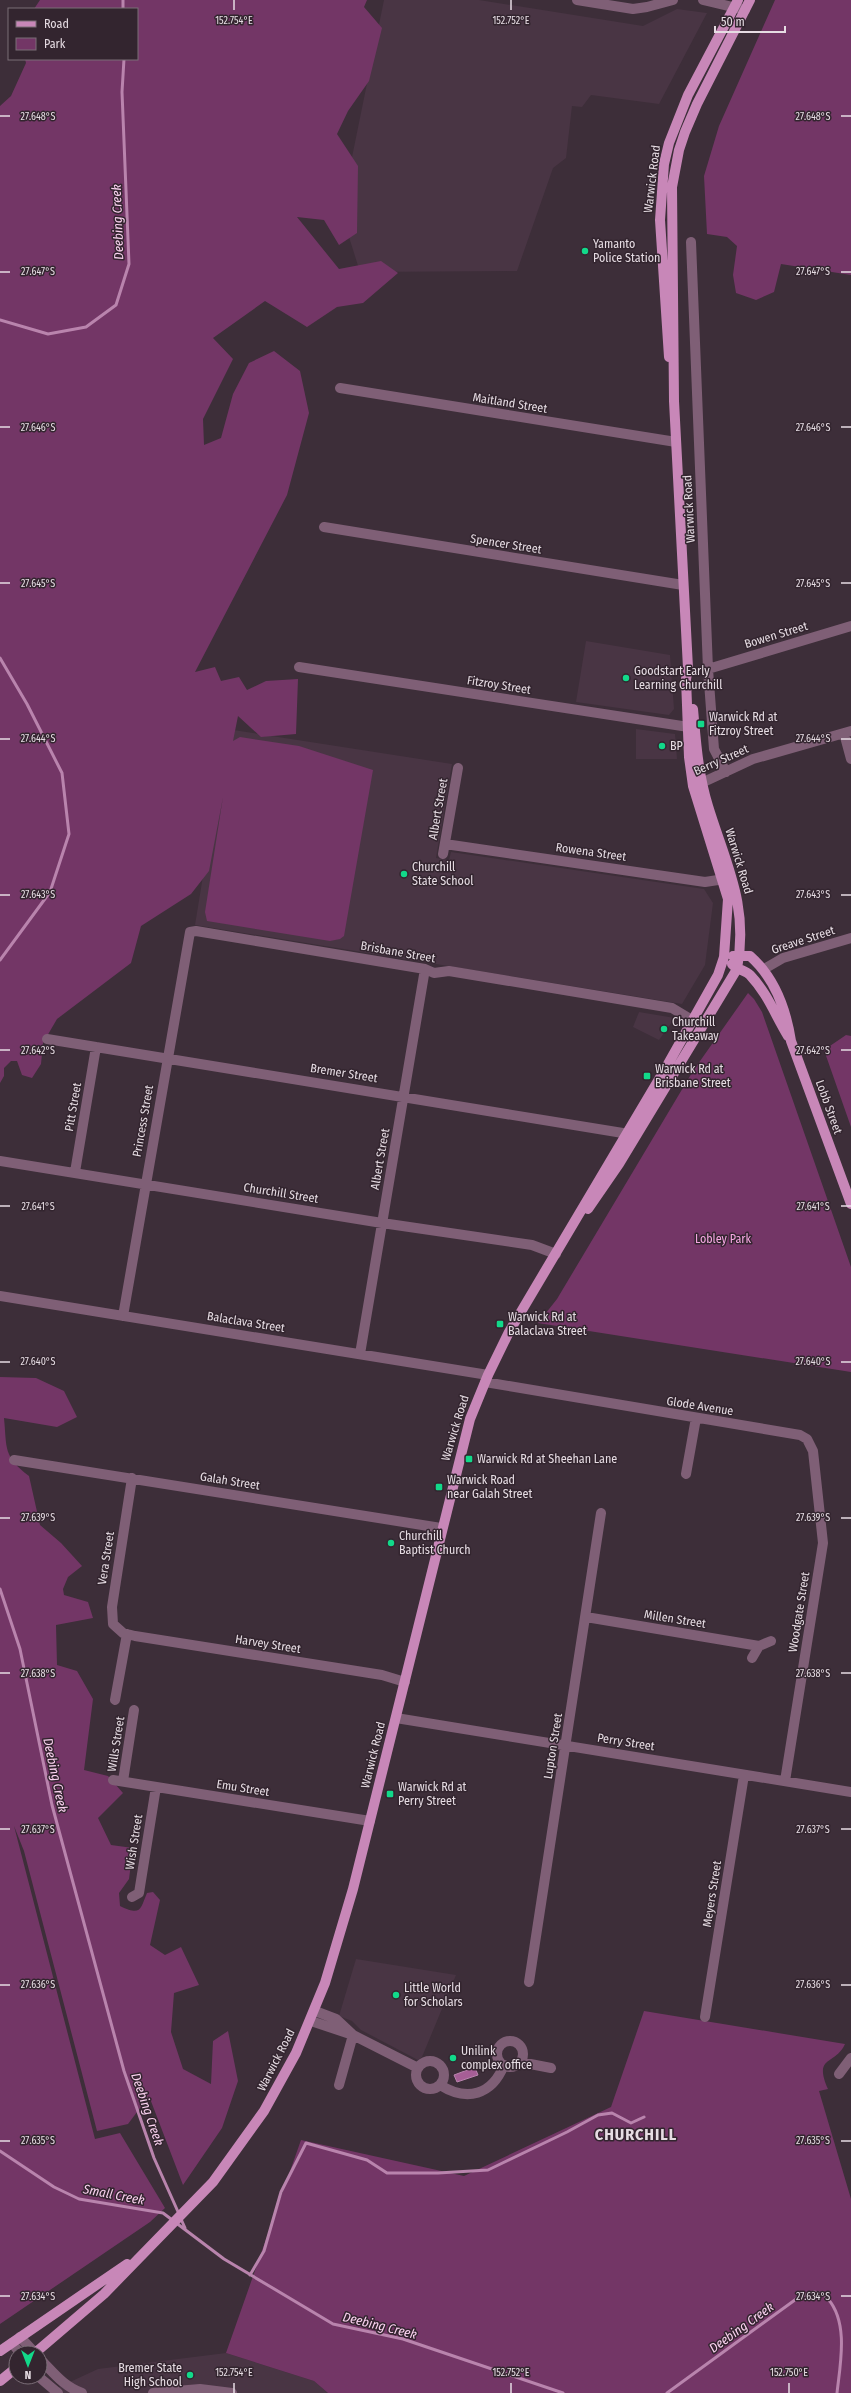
<svg xmlns="http://www.w3.org/2000/svg" width="851" height="2393" font-family="'Fira Sans Condensed',sans-serif">
<style>
.built{fill:#493544}
.green{fill:#733666}
.water{fill:#a65e96;stroke:#b984ad}
.lines{fill:none;stroke-linecap:round;stroke-linejoin:round}
.stream{stroke:#b984ad;stroke-width:3}
.minor{stroke:#7f5f76;stroke-width:10}
.major{stroke:#c887b8;stroke-width:10}
.ticks{fill:none;stroke:#e6dce3;stroke-width:1.5}
.poi-dot{fill:#12d98a;stroke:#33252f;stroke-width:1.5}
.labels{text-anchor:middle;stroke-width:3;stroke-linejoin:round;paint-order:stroke}
.street-label{font-size:12px;fill:#e6dce3;stroke:#33252f}
.poi-label{font-size:12px;fill:#e6dce3;stroke:#33252f;text-anchor:start}
.park-label{font-size:12px;fill:#f6a7e3;stroke:#33252f}
.water-label{font-size:13px;font-style:italic;fill:#fbd2f0;stroke:#33252f}
.district-label{font-size:16px;font-weight:bold;letter-spacing:1px;fill:#e6dce3;stroke:#33252f}
.ticks-label{font-size:10px;text-anchor:middle;fill:#e6dce3;stroke:#33252f;stroke-width:3;stroke-linejoin:round;paint-order:stroke}
</style>
<rect width="100%" height="100%" fill="#3d2e39"/>
<!-- built -->
<path class="built" d="M 384,0 L 479,0 L 643,26 L 677,9 L 707,13 L 659,104 L 591,95 L 582,107 L 572,106 L 566,158 L 553,168 L 517,271 L 360,272 L 349,237 L 351,162 Z
M 586,641 L 670,655 L 674,709 L 669,715 L 576,702 Z
M 227,729 L 452,764 L 436,858 L 449,860 L 451,852 L 704,889 L 713,903 L 705,965 L 682,1004 L 195,925 Z
M 636,729 L 675,734 L 677,759 L 636,759 Z
M 639,1012 L 675,1018 L 659,1040 L 633,1027 Z
M 356,1959 L 456,1975 L 422,2057 L 418,2060 L 361,2030 L 352,2021 L 339,2016 Z
M 226,2353 L 314,2381 L 328,2393 L 46,2393 L 98,2369 Z"/>
<!-- green -->
<path class="green" d="M 40,0 L 367,0 L 364,7 L 382,28 L 369,81 L 348,111 L 337,134 L 358,166 L 357,233 L 339,245 L 324,220 L 297,217 L 339,269 L 381,261 L 398,273 L 363,303 L 337,307 L 307,327 L 265,301 L 213,338 L 233,359 L 203,419 L 204,445 L 221,438 L 233,394 L 249,363 L 274,351 L 300,371 L 309,413 L 287,495 L 195,672 L 215,667 L 221,681 L 239,677 L 247,690 L 266,681 L 298,679 L 296,734 L 261,737 L 238,716 L 233,741 L 240,737 L 299,746 L 373,770 L 344,936 L 340,939 L 330,941 L 207,921 L 205,912 L 223,797 L 209,871 L 191,894 L 141,926 L 131,963 L 57,1019 L 43,1043 L 41,1064 L 32,1078 L 22,1075 L 17,1061 L 11,1061 L 4,1068 L 4,1076 L 0,1083 L 0,106 L 11,96 L 26,63 L 25,59 L 137,59 L 137,9 L 34,9 Z
M 775,0 L 851,0 L 851,275 L 781,264 L 774,292 L 756,300 L 736,293 L 733,275 L 737,246 L 727,237 L 707,234 L 704,176 L 719,126 Z
M 748,993 L 754,999 L 762,1012 L 851,1267 L 851,1372 L 538,1323 L 557,1299 L 693,1071 Z
M 846,1035 L 851,1036 L 851,1127 L 824,1050 Z
M 0,1377 L 36,1378 L 64,1391 L 77,1417 L 57,1427 L 4,1418 C 7,1449 3,1456 29,1476 L 40,1525 L 61,1543 L 82,1566 L 68,1577 L 63,1589 L 64,1595 L 88,1602 L 93,1618 L 56,1625 L 57,1665 L 77,1671 L 93,1699 L 84,1770 L 108,1776 L 123,1793 L 98,1818 L 111,1845 L 133,1848 L 129,1879 L 119,1893 L 120,1906 C 141,1916 140,1910 147,1893 L 153,1892 L 160,1900 L 150,1945 L 165,1955 L 181,1947 L 199,1985 L 174,1993 L 171,2032 L 183,2069 L 211,2084 L 213,2041 L 228,2031 L 238,2081 L 222,2128 L 183,2185 L 149,2096 L 128,2124 L 97,2131 L 24,1851 L 14,1826 L 95,2139 L 120,2133 L 165,2208 L 150,2222 L 0,2324 Z
M 644,2011 L 845,2044 C 835,2066 813,2055 828,2089 L 819,2091 L 851,2199 L 851,2393 L 328,2393 L 314,2381 L 226,2353 L 301,2140 L 464,2176 L 611,2107 Z"/>
<!-- water -->
<path class="water" d="M 474,2065 L 478,2075 L 457,2082 L 454,2075 L 470,2069 L 469,2066 Z"/>
<g class="lines">
<!-- stream -->
<path class="stream" d="M 123,0 L 123,9
M 0,320 L 48,334 L 86,327 L 116,305 L 129,264 L 122,92 L 124,59
M 0,658 L 27,704 L 62,773 L 69,834 L 50,892 L 0,960
M 0,1589 L 20,1649 L 52,1805 L 124,2071 L 154,2158 L 179,2214
M 0,2151 L 54,2187 L 79,2199 L 163,2213 L 224,2259 L 333,2324 L 403,2339 L 563,2393
M 181,2219 L 185,2228
M 250,2275 L 264,2251 L 281,2192 L 306,2143 L 367,2160 L 387,2173 L 438,2173 L 488,2170 L 567,2132 L 598,2115 L 612,2113 L 631,2123 L 644,2117
M 667,2393 L 799,2297 L 814,2292 C 819,2293 825,2295 828,2299 C 849,2323 840,2365 837,2393"/>
<!-- minor -->
<path class="minor" d="M 577,0 L 633,9 L 647,7 L 673,0
M 703,0 L 745,10
M 691,242 L 708,669 L 714,749 L 726,772
M 340,388 L 676,442
M 324,527 L 683,585
M 299,667 L 695,728
M 708,669 L 851,626
M 844,733 L 851,759
M 695,786 L 753,759 L 851,731
M 445,844 L 705,882 L 731,878
M 443,854 L 458,768
M 764,969 L 783,958 L 851,938
M 47,1039 L 635,1135
M 0,1161 L 382,1223 L 532,1245 L 556,1254
M 75,1172 L 96,1047
M 0,1296 L 488,1375
M 123,1316 L 190,932 L 196,931 L 425,969 L 434,973 L 449,971 L 672,1008 L 692,1020
M 360,1354 L 425,969
M 485,1382 L 800,1435 L 807,1439 L 813,1451 L 823,1543 L 785,1781
M 14,1460 L 441,1528
M 686,1474 L 696,1418
M 132,1478 L 112,1607 L 113,1624 L 123,1633 L 135,1636 L 382,1675 L 405,1682
M 586,1617 L 759,1646
M 752,1658 L 759,1646 L 771,1641
M 115,1700 L 127,1634
M 396,1718 L 851,1792
M 113,1780 L 370,1821
M 123,1781 L 134,1710
M 132,1897 L 139,1893 L 156,1787
M 529,1982 L 601,1513
M 315,2011 L 336,2019 L 353,2035
M 705,2017 L 744,1775
M 311,2021 L 353,2035 L 418,2068
M497 2054a13 13 0 1 1 26 0a13 13 0 1 1-26 0Z
M416 2075a14 14 0 1 1 28 0a14 14 0 1 1-28 0Z
M 520,2062 L 551,2068
M 839,2074 L 851,2058
M 339,2085 L 353,2035
M 440,2085 C 467,2102 492,2095 504,2065
M 20,2337 L 35,2353
M 12,2343 L 20,2353
M 40,2359 C 54,2373 63,2386 82,2393
M 39,2377 L 58,2393
M 153,2393 L 200,2389 L 232,2393"/>
<!-- major -->
<path class="major" d="M 669,357 L 660,220 L 664,164 L 669,143 L 688,95 L 738,0
M 733,956 L 750,956 C 775,978 786,1009 791,1041 L 851,1204
M 732,964 C 737,970 745,970 750,975 C 768,994 775,1015 788,1036
M 588,1209 L 619,1164 L 737,969 C 749,905 726,865 708,806 C 698,774 696,742 693,709
M 0,2351 L 127,2264
M 35,2353 L 104,2294 L 213,2182 L 264,2111 L 296,2053 L 325,1983 L 353,1889 L 470,1419 L 488,1375 L 509,1332 L 668,1064 L 718,975 L 724,957 L 728,899 L 693,786 L 689,757 L 686,679 L 688,668 L 674,401 L 672,187 L 679,150 L 685,132 L 697,104 L 750,0
M 0,2381 L 16,2368"/>
</g>
<!-- ticks -->
<path class="ticks" d="M 234,0 L 234,10M 511,0 L 511,10M 0,116 L 10,116M 841,116 L 851,116M 0,272 L 10,272M 841,272 L 851,272M 0,427 L 10,427M 841,427 L 851,427M 0,583 L 10,583M 841,583 L 851,583M 0,739 L 10,739M 841,739 L 851,739M 0,895 L 10,895M 841,895 L 851,895M 0,1050 L 10,1050M 841,1050 L 851,1050M 0,1206 L 10,1206M 841,1206 L 851,1206M 0,1362 L 10,1362M 841,1362 L 851,1362M 0,1518 L 10,1518M 841,1518 L 851,1518M 0,1673 L 10,1673M 841,1673 L 851,1673M 0,1829 L 10,1829M 841,1829 L 851,1829M 0,1985 L 10,1985M 841,1985 L 851,1985M 0,2141 L 10,2141M 841,2141 L 851,2141M 0,2296 L 10,2296M 841,2296 L 851,2296M 234,2383 L 234,2393M 511,2383 L 511,2393M 789,2383 L 789,2393"/>
<!-- markers -->
<g class="poi-dot">
<circle cx="585" cy="251" r="4"/>
<circle cx="626" cy="678" r="4"/>
<rect x="697" y="720" width="8" height="8" rx="2"/>
<circle cx="662" cy="746" r="4"/>
<circle cx="404" cy="874" r="4"/>
<circle cx="664" cy="1029" r="4"/>
<rect x="643" y="1072" width="8" height="8" rx="2"/>
<rect x="496" y="1320" width="8" height="8" rx="2"/>
<rect x="465" y="1455" width="8" height="8" rx="2"/>
<rect x="435" y="1483" width="8" height="8" rx="2"/>
<circle cx="391" cy="1543" r="4"/>
<rect x="386" y="1790" width="8" height="8" rx="2"/>
<circle cx="396" cy="1995" r="4"/>
<circle cx="453" cy="2058" r="4"/>
<circle cx="190" cy="2375" r="4"/>
</g>
<g class="labels">
<!-- street labels -->
<g class="street-label">
<text transform="translate(652 179) rotate(-83)" y="4">Warwick Road</text>
<text transform="translate(510 403) rotate(9)" y="4">Maitland Street</text>
<text transform="translate(689 509) rotate(-93)" y="4">Warwick Road</text>
<text transform="translate(506 544) rotate(9)" y="4">Spencer Street</text>
<text transform="translate(776 635) rotate(-17)" y="4">Bowen Street</text>
<text transform="translate(499 685) rotate(9)" y="4">Fitzroy Street</text>
<text transform="translate(721 760) rotate(-24)" y="4">Berry Street</text>
<text transform="translate(438 809) rotate(-80)" y="4">Albert Street</text>
<text transform="translate(591 852) rotate(8)" y="4">Rowena Street</text>
<text transform="translate(739 861) rotate(73)" y="4">Warwick Road</text>
<text transform="translate(803 940) rotate(-18)" y="4">Greave Street</text>
<text transform="translate(398 952) rotate(10)" y="4">Brisbane Street</text>
<text transform="translate(344 1073) rotate(9)" y="4">Bremer Street</text>
<text transform="translate(73 1107) rotate(-80)" y="4">Pitt Street</text>
<text transform="translate(829 1107) rotate(70)" y="4">Lobb Street</text>
<text transform="translate(143 1121) rotate(-80)" y="4">Princess Street</text>
<text transform="translate(380 1159) rotate(-80)" y="4">Albert Street</text>
<text transform="translate(281 1193) rotate(9)" y="4">Churchill Street</text>
<text transform="translate(246 1322) rotate(9)" y="4">Balaclava Street</text>
<text transform="translate(700 1406) rotate(9)" y="4">Glode Avenue</text>
<text transform="translate(455 1428) rotate(-73)" y="4">Warwick Road</text>
<text transform="translate(230 1481) rotate(9)" y="4">Galah Street</text>
<text transform="translate(106 1558) rotate(-81)" y="4">Vera Street</text>
<text transform="translate(799 1612) rotate(-81)" y="4">Woodgate Street</text>
<text transform="translate(675 1619) rotate(9)" y="4">Millen Street</text>
<text transform="translate(268 1644) rotate(9)" y="4">Harvey Street</text>
<text transform="translate(626 1742) rotate(9)" y="4">Perry Street</text>
<text transform="translate(116 1744) rotate(-81)" y="4">Wills Street</text>
<text transform="translate(553 1746) rotate(-81)" y="4">Lupton Street</text>
<text transform="translate(373 1755) rotate(-76)" y="4">Warwick Road</text>
<text transform="translate(243 1788) rotate(9)" y="4">Emu Street</text>
<text transform="translate(134 1842) rotate(-81)" y="4">Wish Street</text>
<text transform="translate(712 1894) rotate(-81)" y="4">Meyers Street</text>
<text transform="translate(276 2060) rotate(-63)" y="4">Warwick Road</text>
</g>
<!-- poi labels -->
<g class="poi-label">
<text x="593" y="248">Yamanto<tspan x="593" dy="14">Police Station</tspan></text>
<text x="634" y="675">Goodstart Early<tspan x="634" dy="14">Learning Churchill</tspan></text>
<text x="709" y="721">Warwick Rd at<tspan x="709" dy="14">Fitzroy Street</tspan></text>
<text x="670" y="750">BP</text>
<text x="412" y="871">Churchill<tspan x="412" dy="14">State School</tspan></text>
<text x="672" y="1026">Churchill<tspan x="672" dy="14">Takeaway</tspan></text>
<text x="655" y="1073">Warwick Rd at<tspan x="655" dy="14">Brisbane Street</tspan></text>
<text x="508" y="1321">Warwick Rd at<tspan x="508" dy="14">Balaclava Street</tspan></text>
<text x="477" y="1463">Warwick Rd at Sheehan Lane</text>
<text x="447" y="1484">Warwick Road<tspan x="447" dy="14">near Galah Street</tspan></text>
<text x="399" y="1540">Churchill<tspan x="399" dy="14">Baptist Church</tspan></text>
<text x="398" y="1791">Warwick Rd at<tspan x="398" dy="14">Perry Street</tspan></text>
<text x="404" y="1992">Little World<tspan x="404" dy="14">for Scholars</tspan></text>
<text x="461" y="2055">Unilink<tspan x="461" dy="14">complex office</tspan></text>
<text x="182" y="2372" text-anchor="end">Bremer State<tspan x="182" dy="14">High School</tspan></text>
</g>
<!-- park labels -->
<g class="park-label">
<text x="723" y="1243">Lobley Park</text>
</g>
<!-- water labels -->
<g class="water-label">
<text transform="translate(117 222) rotate(-92)" y="5">Deebing Creek</text>
<text transform="translate(56 1775) rotate(78)" y="5">Deebing Creek</text>
<text transform="translate(148 2109) rotate(71)" y="5">Deebing Creek</text>
<text transform="translate(114 2194) rotate(11)" y="5">Small Creek</text>
<text transform="translate(380 2325) rotate(14)" y="5">Deebing Creek</text>
<text transform="translate(741 2327) rotate(-36)" y="5">Deebing Creek</text>
</g>
<!-- district labels -->
<g class="district-label">
<text x="636" y="2140">CHURCHILL</text>
</g>
</g>
<g class="ticks-label">
<text x="234" y="24">152.754°E</text>
<text x="511" y="24">152.752°E</text>
<text x="813" y="120">27.648°S</text>
<text x="38" y="120">27.648°S</text>
<text x="813" y="275">27.647°S</text>
<text x="38" y="275">27.647°S</text>
<text x="813" y="431">27.646°S</text>
<text x="38" y="431">27.646°S</text>
<text x="813" y="587">27.645°S</text>
<text x="38" y="587">27.645°S</text>
<text x="813" y="742">27.644°S</text>
<text x="38" y="742">27.644°S</text>
<text x="38" y="898">27.643°S</text>
<text x="813" y="898">27.643°S</text>
<text x="38" y="1054">27.642°S</text>
<text x="813" y="1054">27.642°S</text>
<text x="38" y="1210">27.641°S</text>
<text x="813" y="1210">27.641°S</text>
<text x="38" y="1365">27.640°S</text>
<text x="813" y="1365">27.640°S</text>
<text x="813" y="1521">27.639°S</text>
<text x="38" y="1521">27.639°S</text>
<text x="813" y="1677">27.638°S</text>
<text x="38" y="1677">27.638°S</text>
<text x="38" y="1833">27.637°S</text>
<text x="813" y="1833">27.637°S</text>
<text x="38" y="1988">27.636°S</text>
<text x="813" y="1988">27.636°S</text>
<text x="813" y="2144">27.635°S</text>
<text x="38" y="2144">27.635°S</text>
<text x="38" y="2300">27.634°S</text>
<text x="813" y="2300">27.634°S</text>
<text x="234" y="2376">152.754°E</text>
<text x="511" y="2376">152.752°E</text>
<text x="789" y="2376">152.750°E</text>
</g>
<!-- legend -->
<rect x="8" y="8" width="130" height="52" fill="#33252f" stroke="#7b6e77"/>
<rect x="16" y="21" width="20" height="6" fill="#c887b8" stroke="#7b6e77"/>
<text x="44" y="28" font-size="12" fill="#e6dce3">Road</text>
<rect x="16" y="38" width="20" height="12" fill="#733666" stroke="#7b6e77"/>
<text x="44" y="48" font-size="12" fill="#e6dce3">Park</text>
<!-- north arrow -->
<g transform="translate(28 2365) rotate(180)"><circle r="19" fill="#33252f" stroke="#7b6e77"/>
<path d="M0-3L7 15L0 10L-7 15Z" fill="#12d98a"/>
<text y="-6" font-size="11" font-weight="bold" text-anchor="middle" fill="#e6dce3">N</text>
</g>
<!-- scale -->
<path d="M715 26v6h70v-6" fill="none" stroke="#e6dce3" stroke-width="2"/>
<text x="721" y="26" font-size="12" fill="#e6dce3" stroke="#33252f" stroke-width="3" paint-order="stroke">50 m</text>
</svg>
